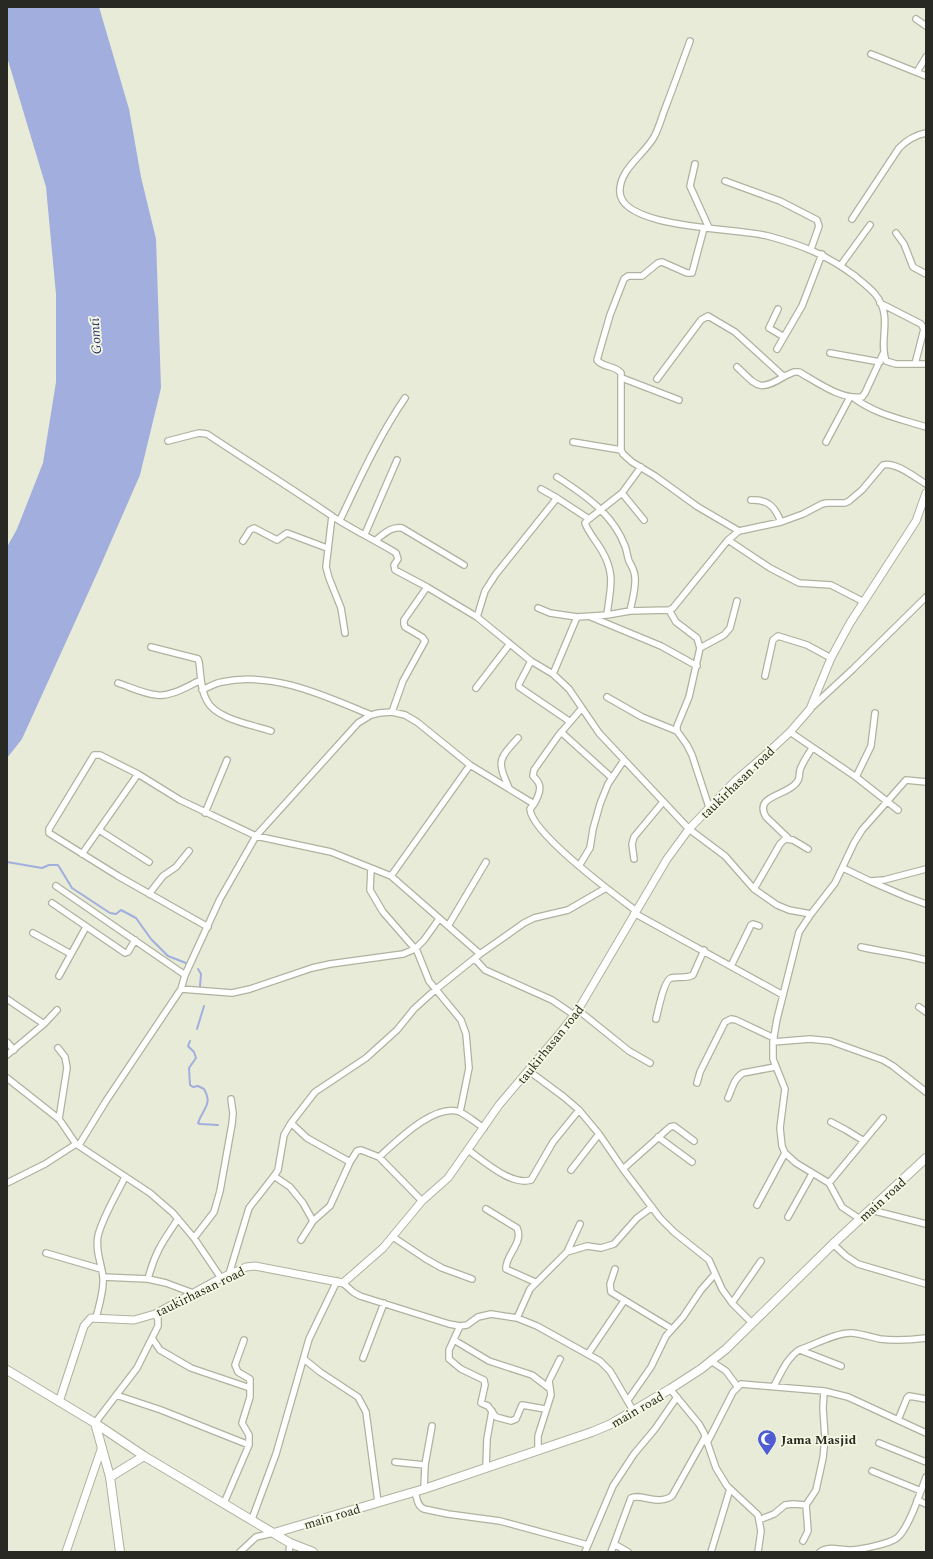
<svg xmlns="http://www.w3.org/2000/svg" width="933" height="1559" font-family="Spectral,serif">
<style>
.water{fill:#a2aedd}
.lines{fill:none;stroke-linecap:round;stroke-linejoin:round}
.stream{stroke:#a2aedd;stroke-width:2}
.minor-casing{stroke:#afb29f;stroke-width:8}
.tertiary-casing{stroke:#afb29f;stroke-width:9}
.secondary-casing{stroke:#afb29f;stroke-width:10}
.minor{stroke:#fff;stroke-width:5.5}
.tertiary{stroke:#fff;stroke-width:7}
.secondary{stroke:#fff;stroke-width:8}
.labels{text-anchor:middle;stroke-width:3.5;stroke-linejoin:round;paint-order:stroke}
.street-label{font-size:13px;fill:#282922;stroke:#f5f9e4}
.poi-label{font-size:13px;font-weight:bold;fill:#282922;stroke:#f5f9e4;text-anchor:start}
.water-label{font-size:14px;font-style:italic;fill:#2c346e;stroke:#f5f9e4}
</style>
<rect width="100%" height="100%" fill="#e7ebd7"/>
<!-- water -->
<path class="water" d="M 7,7 L 99,7 L 129,109 L 141,177 L 156,239 L 161,388 L 140,475 L 99,569 L 22,739 L 7,758 L 7,547 L 17,529 L 43,463 L 56,382 L 56,294 L 46,187 L 7,57 Z"/>
<g class="lines">
<!-- stream -->
<path class="stream" d="M 7,862 L 42,868 L 49,865 L 58,865 L 72,888 L 110,913 L 116,914 L 121,910 L 136,918 L 151,939 L 168,956 L 186,963
M 198,969 L 201,974 L 200,986
M 197,1029 L 204,1006
M 190,1041 L 188,1046 L 194,1052 L 196,1058 L 189,1068 L 190,1085 L 193,1087 L 198,1086 L 204,1089 C 213,1105 203,1108 198,1123 L 200,1124 L 218,1125"/>
<defs>
<path id="minor" d="M 916,19 L 926,26
M 690,41 C 682,63 674,85 666,106 C 662,116 659,128 654,137 C 644,155 618,170 620,193 C 623,229 740,228 768,236 C 802,245 827,255 855,276 C 862,282 869,287 875,294 C 894,317 878,339 886,361 L 896,364 L 926,364
M 871,54 L 926,76
M 917,72 L 926,57
M 695,164 L 690,186 L 709,228
M 725,181 L 780,201 L 817,220 L 819,226 L 811,249
M 852,219 L 899,148 C 907,140 915,135 926,133
M 704,228 L 692,273 L 687,273 L 662,262 L 658,263 L 642,276 L 628,276 L 624,279 L 610,315 L 597,360 C 603,368 615,365 621,373 L 621,450 L 623,454 L 632,462 L 655,476 L 698,507 L 739,531
M 896,233 L 904,244 L 913,267 L 926,274
M 841,265 L 870,225
M 880,303 L 921,324 L 924,329 L 915,364
M 778,309 L 769,328 L 784,337
M 777,349 L 802,306 L 822,254
M 830,353 L 880,362
M 737,367 C 758,387 759,392 785,376
M 622,378 L 679,400
M 657,379 L 701,320 L 708,316 L 735,332 L 782,375 L 785,376 L 794,372 L 799,372 C 817,382 841,400 862,397 L 865,393 L 883,354
M 854,398 C 875,414 901,419 926,427
M 168,441 L 199,433 L 207,434 C 249,462 291,488 332,516 C 351,529 375,540 396,553 L 398,559 L 394,565 L 395,570 L 427,587 L 477,617 L 531,661 L 553,674 L 569,689 L 599,733 L 689,829 L 725,856 L 754,889 L 777,905 L 789,910 L 811,914
M 573,442 L 621,450
M 826,442 L 850,397
M 557,477 C 585,495 613,514 625,546 C 627,551 627,556 629,561 C 632,567 635,571 635,578 C 636,588 632,601 630,611
M 541,489 L 557,498 L 589,519
M 622,493 L 644,520
M 751,500 C 768,499 775,507 781,522
M 332,516 L 326,567 L 329,578 L 341,608 L 345,633
M 340,520 C 360,478 379,436 405,398
M 365,534 L 397,460
M 376,540 C 384,534 391,526 402,528 L 464,565
M 728,540 L 770,568 L 799,583 L 831,585 L 864,602
M 243,541 L 250,530 L 254,528 L 277,540 L 287,533 L 327,548
M 538,608 L 550,613 L 577,617 L 607,615 L 630,611 L 669,610 L 673,608 L 728,540 L 739,531 L 781,522 L 803,514 L 822,504 L 827,503 L 845,503 L 849,501 L 862,490 L 883,465 C 895,461 916,478 926,484
M 669,610 L 676,622 L 697,638 L 700,648 L 689,697 L 677,726 L 677,731 L 687,745 L 692,755 L 709,807
M 607,615 C 610,589 616,575 602,551 C 597,542 588,532 585,523 L 589,519 L 622,493 L 641,467
M 477,617 L 485,591 L 496,574 L 557,498
M 591,617 L 661,646 L 697,666
M 151,647 L 198,659 L 199,662 C 201,675 200,689 207,701 C 216,719 253,725 271,731
M 700,648 L 724,635 L 730,628 L 737,601
M 531,661 L 519,684 L 519,687 L 569,721
M 553,674 L 577,617
M 765,676 L 773,640 L 778,636 L 807,645 L 831,658
M 118,683 C 130,687 144,694 157,695 C 171,697 188,686 201,680
M 476,688 L 509,645
M 202,690 C 209,687 215,683 222,682 C 273,671 325,696 371,715
M 607,697 L 642,717 L 677,731
M 582,708 L 558,736 L 534,770 L 533,776 C 535,778 538,781 539,784 C 542,791 535,804 530,809 C 532,834 614,894 635,910
M 811,708 L 853,669 L 926,597
M 392,712 L 403,681 L 425,641 L 422,637 L 405,627 L 404,624 L 404,620 L 427,587
M 561,732 L 612,778
M 790,732 L 856,777 L 898,810
M 856,777 L 871,746 L 875,713
M 509,788 C 497,761 498,760 518,738
M 205,813 L 227,760
M 99,830 L 149,862
M 788,838 L 766,817 C 753,795 788,796 797,782 C 800,779 799,774 800,770 C 802,763 808,755 812,748
M 82,854 L 138,774
M 634,859 L 632,844 L 634,837 L 663,802
M 579,866 L 590,848 L 593,829 L 600,804 L 608,784 L 624,760
M 843,868 L 870,881 L 884,880 L 926,869
M 371,869 L 370,890 L 383,912 L 417,951 L 429,981 L 461,1020 L 466,1034 L 469,1068 L 460,1112
M 391,876 L 470,765
M 872,882 L 907,897 L 926,904
M 56,886 L 185,975
M 754,889 L 780,844 L 785,839 L 793,840 L 808,849
M 149,894 L 163,876 L 176,867 L 189,851
M 52,903 L 125,953 L 128,952 L 135,940
M 634,913 L 783,995
M 448,926 L 486,862
M 208,927 L 118,876 L 49,833 L 49,829 L 94,755 L 100,755 L 138,774 L 180,800 L 256,836 L 331,852 L 391,876 L 480,954
M 33,933 L 71,954
M 861,947 C 883,952 904,954 926,960
M 475,959 L 485,970 L 552,1000 L 574,1015
M 731,966 L 751,925 L 753,924 L 759,926
M 59,976 L 86,927
M 181,989 L 232,993 L 250,989 L 312,968 L 330,964 L 403,954 L 415,949 L 424,940 L 439,919
M 7,999 L 44,1024
M 919,1007 L 926,1012
M 578,1010 L 629,1051 L 650,1063
M 656,1019 C 658,1011 664,980 671,978 C 679,976 686,979 693,975 L 704,950
M 7,1042 L 14,1050
M 773,1042 L 810,1039 L 830,1041 L 883,1060 L 893,1066 L 926,1092
M 58,1048 L 65,1057 L 67,1068 L 59,1119
M 7,1055 L 44,1024 L 57,1010
M 529,1071 L 564,1097 L 579,1110 L 599,1134 L 623,1169 L 660,1218 L 674,1232 L 709,1260 L 722,1289 L 732,1303 L 752,1323
M 7,1078 L 59,1119 L 76,1144 L 150,1193 L 173,1213 L 194,1238 L 221,1278
M 697,1083 L 700,1072 L 725,1022 L 731,1019 L 736,1020 L 774,1038
M 728,1098 C 732,1089 734,1078 743,1073 L 775,1067
M 831,1122 L 846,1130 L 864,1141
M 291,1123 L 307,1138 L 350,1162
M 658,1137 L 692,1162
M 79,1145 L 106,1101 L 181,989 L 185,975 L 220,899 L 256,836 L 358,723 L 371,715 L 379,713 L 392,712 L 405,715 L 417,722 L 470,765 L 534,804
M 468,1150 C 484,1161 511,1186 531,1180 L 553,1142 L 579,1110
M 379,1157 C 396,1142 435,1102 460,1112 C 468,1116 476,1123 484,1128
M 623,1169 L 670,1127 L 674,1126 L 694,1141
M 571,1170 L 599,1134
M 274,1176 L 290,1187 L 303,1203 L 313,1221
M 7,1183 L 45,1164 L 76,1144
M 829,1183 L 883,1118
M 757,1205 L 785,1153
M 486,1209 L 517,1228 C 524,1243 505,1255 506,1269 L 535,1282
M 871,1210 L 926,1224
M 788,1217 L 812,1174
M 860,1219 L 842,1207 L 829,1183 L 796,1163 L 785,1153 L 782,1146 L 780,1128 L 785,1089 L 773,1059 L 773,1042 L 777,1019 L 799,932 L 811,914 L 835,883 L 854,843 L 862,830 L 906,780 L 926,782
M 393,1237 L 426,1259 L 442,1268 L 472,1279
M 194,1238 L 214,1212 L 220,1191 L 232,1124 L 233,1113 L 231,1099
M 301,1240 L 313,1221 L 330,1206 L 350,1162 L 357,1151 L 361,1150 L 379,1157 L 422,1201
M 833,1244 L 846,1256 L 858,1264 L 926,1284
M 567,1252 L 587,1246 L 601,1248 L 614,1244 L 637,1218 L 652,1207
M 46,1253 L 101,1269
M 615,1269 L 610,1284 L 611,1292 L 672,1329
M 229,1274 L 249,1208 L 274,1176 L 278,1170 L 284,1135 L 291,1123 L 315,1092 L 366,1058 L 397,1030 L 414,1009 L 435,990 L 480,954 L 524,923 L 534,918 L 568,910 L 606,888
M 103,1277 L 148,1279 L 166,1283 L 193,1293
M 148,1279 C 155,1252 163,1241 178,1219
M 343,1283 L 353,1292 L 360,1296 L 449,1324 L 460,1326 L 467,1325 L 478,1317 L 491,1314 L 517,1318 L 537,1326 L 600,1361 L 610,1371 L 634,1412
M 732,1303 L 761,1261
M 96,1318 C 99,1305 104,1291 103,1278 C 102,1263 95,1253 98,1236 C 102,1218 117,1194 125,1177
M 517,1318 L 530,1289 L 567,1252 L 580,1224
M 460,1326 L 449,1350 L 449,1359 L 461,1369 L 484,1380 L 485,1385 L 481,1403 L 488,1406 L 496,1417 L 511,1421 L 516,1419 L 522,1405 L 545,1409
M 152,1338 L 160,1350 L 191,1368 L 250,1388
M 454,1340 L 489,1361 L 532,1375 L 549,1388
M 800,1350 L 841,1366
M 588,1354 L 624,1301
M 363,1358 L 384,1303
M 304,1359 L 320,1372 L 358,1397 L 366,1412 L 378,1502
M 711,1361 L 726,1371 L 737,1386
M 774,1386 C 781,1373 787,1358 799,1350 C 814,1345 837,1332 852,1333 C 862,1334 871,1337 880,1339 C 895,1341 911,1340 926,1338
M 670,1389 L 699,1424 L 704,1433 L 716,1468 L 727,1486 L 758,1515 L 761,1531 L 758,1552
M 116,1395 L 161,1410 L 249,1445
M 628,1400 L 651,1367 L 666,1336 L 683,1317 L 701,1290 L 715,1274
M 898,1420 L 907,1398 L 909,1396 L 926,1399
M 95,1423 L 137,1368 L 158,1326 L 158,1319 L 155,1314
M 707,1443 L 733,1392 L 741,1384 L 824,1391 L 848,1397 L 926,1433
M 879,1443 L 926,1462
M 538,1450 L 538,1436 L 551,1395 L 549,1381 L 560,1359
M 395,1462 L 425,1465
M 486,1467 L 487,1439 L 492,1411
M 872,1471 L 921,1491
M 424,1489 L 425,1465 L 432,1426
M 415,1492 C 417,1498 417,1506 424,1509 L 448,1514 L 500,1521 L 588,1545
M 917,1500 L 926,1504
M 224,1503 L 249,1445 L 249,1435 L 242,1423 L 250,1397 L 250,1379 L 238,1372 L 235,1365 L 244,1340
M 252,1519 L 276,1454 L 309,1339 L 337,1281
M 759,1520 L 774,1514 L 785,1505 L 793,1504 L 806,1505 L 816,1490 L 823,1458 L 825,1438 L 823,1408 L 824,1391
M 803,1541 L 808,1531 L 806,1505
M 614,1544 L 628,1552
M 240,1552 L 256,1537 L 273,1533
M 289,1552 L 290,1543
M 585,1552 L 613,1486 L 634,1454 L 655,1429 L 677,1397
M 611,1552 L 631,1498 C 641,1493 657,1506 672,1496 L 705,1437
M 711,1552 L 730,1489
M 820,1552 C 830,1545 841,1551 852,1550 C 862,1549 889,1544 897,1538 C 909,1528 920,1493 926,1477"/>
<path id="tertiary" d="M 59,1402 L 84,1326 L 91,1318 L 134,1320 L 155,1314 L 221,1278 L 246,1267 L 255,1266 L 343,1283 L 383,1248 L 422,1201 L 448,1178 L 499,1105 L 561,1032 L 578,1010 L 667,859 L 689,829 L 735,781 L 763,757 L 790,732 L 810,709 L 831,658 L 850,623 L 916,521 L 926,493
M 66,1552 L 102,1447"/>
<path id="secondary" d="M 7,1370 L 95,1423 L 144,1456 L 290,1543 L 313,1552
M 95,1423 L 110,1477 L 120,1552
M 110,1477 L 144,1456
M 274,1533 L 424,1489 L 592,1432 L 611,1424 L 670,1389 L 701,1369 L 726,1349 L 833,1244 L 926,1158"/>
</defs>
<!-- minor casing -->
<use href="#minor" class="minor-casing"/>
<!-- tertiary casing -->
<use href="#tertiary" class="tertiary-casing"/>
<!-- secondary casing -->
<use href="#secondary" class="secondary-casing"/>
<!-- minor -->
<use href="#minor" class="minor"/>
<!-- tertiary -->
<use href="#tertiary" class="tertiary"/>
<!-- secondary -->
<use href="#secondary" class="secondary"/>
</g>
<!-- icons -->
<defs>
<symbol id="mosque-pin" viewBox="-11 -11 22 30"><path d="M0 17L-7.5 6A9.5 9.5 0 1 1 7.5 6Z" fill="#505cd2" stroke="#f5f9e4"/><path d="M3.5-4.9A6 6 0 1 0 3.5 4.9A5 5 0 1 1 3.5-4.9Z" fill="#fff"/></symbol>
</defs>
<g fill-rule="evenodd">
<use href="#mosque-pin" x="756" y="1428" width="22" height="30"/>
</g>
<g class="labels">
<!-- street labels -->
<g class="street-label">
<text transform="translate(737 782) rotate(-44)" y="5">taukirhasan road</text>
<text transform="translate(550 1044) rotate(-51)" y="5">taukirhasan road</text>
<text transform="translate(882 1199) rotate(-42)" y="5">main road</text>
<text transform="translate(200 1291) rotate(-26)" y="5">taukirhasan road</text>
<text transform="translate(637 1409) rotate(-30)" y="5">main road</text>
<text transform="translate(332 1516) rotate(-17)" y="5">main road</text>
</g>
<!-- poi labels -->
<g class="poi-label">
<text x="781" y="1444">Jama Masjid</text>
</g>
<!-- water labels -->
<g class="water-label">
<text transform="translate(95 336) rotate(-94)" y="5">Gomtī</text>
</g>
</g>
<!-- border -->
<rect width="933" height="1559" fill="none" stroke="#282922" stroke-width="16"/>
</svg>
